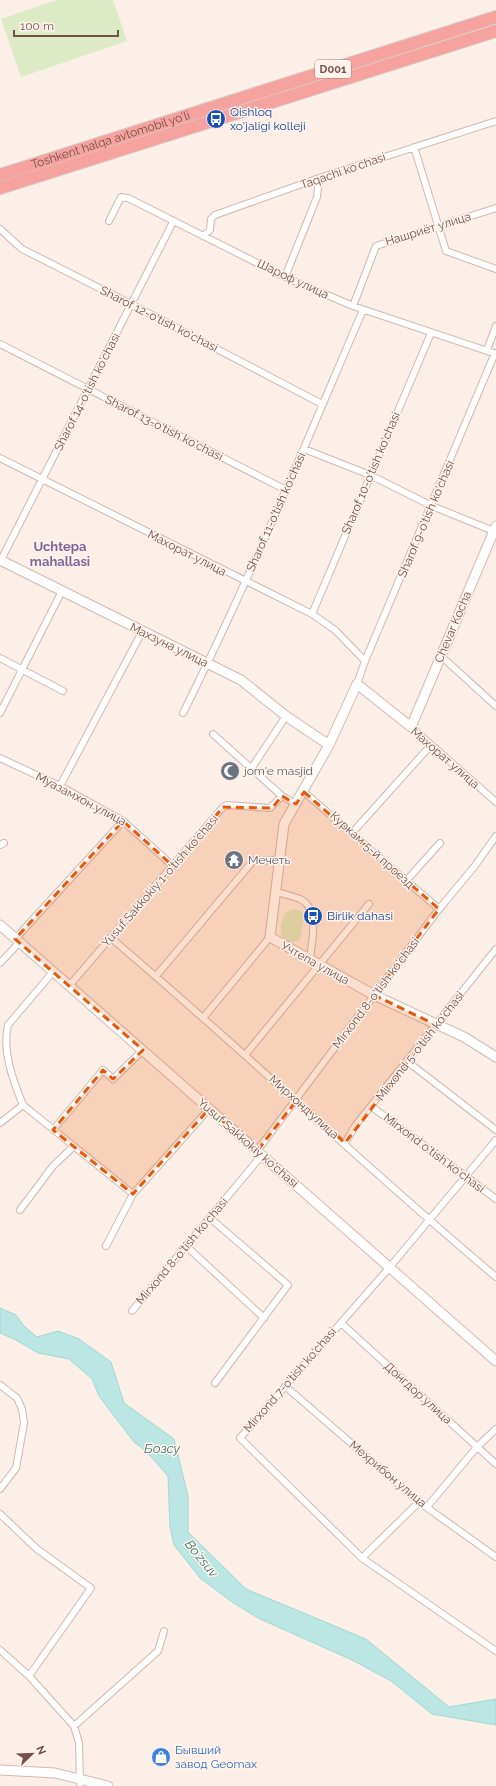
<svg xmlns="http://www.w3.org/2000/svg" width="496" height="1786" font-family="Raleway,sans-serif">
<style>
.green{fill:#dceac5}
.water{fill:#bbe6e3;stroke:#a1d8d4}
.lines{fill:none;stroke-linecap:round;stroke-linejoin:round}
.street-casing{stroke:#d0b7af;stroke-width:8}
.secondary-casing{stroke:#d6b7af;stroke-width:11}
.highway-casing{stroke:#d9cecd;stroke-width:14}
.street{stroke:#fff;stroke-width:6}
.secondary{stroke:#fff;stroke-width:9}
.highway{stroke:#f6a29e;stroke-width:12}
.marked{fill:#e8590c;fill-opacity:0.2;stroke:#e8590c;stroke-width:3;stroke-dasharray:8 5;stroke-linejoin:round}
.labels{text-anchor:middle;stroke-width:3;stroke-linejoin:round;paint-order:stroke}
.shield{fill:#fff4ed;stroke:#9f827c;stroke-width:1}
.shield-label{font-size:11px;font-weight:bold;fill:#76514b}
.transit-label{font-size:12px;fill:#164399;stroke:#fff4ed;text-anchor:start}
.street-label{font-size:12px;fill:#76514b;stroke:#fff4ed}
.worship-label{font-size:12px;fill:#5b616d;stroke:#fff4ed;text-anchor:start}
.shop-label{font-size:12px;fill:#366cbe;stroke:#fff4ed;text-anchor:start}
.neighbourhood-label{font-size:13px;font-weight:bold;fill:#7d6799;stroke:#fff4ed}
.water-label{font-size:13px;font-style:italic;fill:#3c7471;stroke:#fff4ed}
</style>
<rect width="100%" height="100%" fill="#fcefe7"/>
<!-- green -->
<path class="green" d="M 57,0 L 113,0 L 127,41 L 21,77 L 1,19 Z
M 294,909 L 302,911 L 304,918 L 300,939 C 293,946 282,941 281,932 C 280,926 283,918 285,913 Z"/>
<!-- water -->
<path class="water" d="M 0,1308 L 16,1315 L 24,1326 L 37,1337 L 58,1331 L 79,1339 L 111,1362 L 124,1403 L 174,1439 L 188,1496 L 188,1532 L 246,1589 L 366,1639 L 449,1707 L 496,1699 L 496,1725 L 432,1714 L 391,1681 L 352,1660 L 258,1618 L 232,1602 L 200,1578 L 174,1545 L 170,1527 L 168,1476 L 147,1452 L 134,1442 L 99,1396 L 92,1379 L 69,1359 L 38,1353 L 16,1340 L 0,1333 Z"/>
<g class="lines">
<defs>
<path id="street" d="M 414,147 L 446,251 L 496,269
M 109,221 L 121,197 L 128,198 L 285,277 L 353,306 L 496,354
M 0,229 L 22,249 L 131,304 L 322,404
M 203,236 L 210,230 L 211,219 L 215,215 L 319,178 L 496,121
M 285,277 L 317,197 L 319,178
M 353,306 L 376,246 L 496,208
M 0,344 L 286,490
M 487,350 L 496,326
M 304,449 L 370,475 L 432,506 L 496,532
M 0,458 L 312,614 L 335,630 L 365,661
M 0,562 L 173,222
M 312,614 L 431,333
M 441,656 L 496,706
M 0,658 L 63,691
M 357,684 L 365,661 L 495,353
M 0,713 L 62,591
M 183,713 C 249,581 305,445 363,310
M 411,727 L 496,802
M 213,734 L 282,796 L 296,804
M 0,758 L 60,786 L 123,821 L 173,866
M 251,769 L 286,716
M 60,786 L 142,632
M 304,792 L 439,909
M 352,833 L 431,745
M 0,845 L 4,843
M 406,881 L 440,843
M 276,892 C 284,894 293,896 300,899 C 321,909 311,943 310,960
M 111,938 C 241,1048 365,1167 496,1277
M 15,939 L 123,821
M 0,963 L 20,942
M 53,972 L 8,1025 C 2,1051 13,1081 23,1105 L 133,1194
M 156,976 L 253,861 L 279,860
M 69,986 L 223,807 L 227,805 L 270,808 L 282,796
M 203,1018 L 270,937
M 245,1055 L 369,904
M 408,1062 L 496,1130
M 372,1107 L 496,1199
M 0,1123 L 23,1105
M 53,1130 L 103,1070 L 113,1079 L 143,1050
M 496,1140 L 389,1268 L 240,1438 L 362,1558 L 496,1651
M 345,1143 L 355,1126 L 496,949
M 257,1151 L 439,909 L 474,867 L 496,836
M 20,1210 L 53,1166 L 73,1147
M 210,1218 L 288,1285 L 215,1383
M 185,1245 L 264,1318
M 106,1246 L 133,1194 L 209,1109
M 132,1311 L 262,1155
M 341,1323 L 496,1464
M 0,1385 L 17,1398 L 22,1409 L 24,1423 L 16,1468 L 0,1489
M 285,1386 L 419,1502 L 496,1557
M 427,1507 L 477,1447 L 496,1429
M 0,1514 L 37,1549 L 91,1588 L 29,1676
M 362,1558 L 419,1502
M 0,1650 L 29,1676 L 74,1726 L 79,1743 L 80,1784
M 74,1726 L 158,1651 L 164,1631"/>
<path id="secondary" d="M 496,526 L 411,727 L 357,684 L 329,745 L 284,824 L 270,937 L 374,995 L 464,1037 L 496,1057
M 0,560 L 241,680 L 286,716 L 329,745
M 0,925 L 496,1361
M 0,1770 L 55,1773 L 108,1786"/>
<g id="highway">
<path id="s1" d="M 0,175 L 496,17"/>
<path d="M 0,188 L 496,31"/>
</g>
</defs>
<!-- street casing -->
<use href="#street" class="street-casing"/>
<!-- secondary casing -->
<use href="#secondary" class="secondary-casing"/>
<!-- highway casing -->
<use href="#highway" class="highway-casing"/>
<!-- street -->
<use href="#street" class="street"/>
<!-- secondary -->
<use href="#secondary" class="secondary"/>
<!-- highway -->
<use href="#highway" class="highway"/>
</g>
<!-- marked area -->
<path class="marked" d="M 304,792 L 439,909 L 374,995 L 436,1025 L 345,1143 L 297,1100 L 257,1151 L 209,1109 L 133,1194 L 53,1130 L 103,1070 L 113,1079 L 143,1050 L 15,939 L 123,821 L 173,866 L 223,807 L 272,808 L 282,796 L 296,804 Z"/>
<!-- icons -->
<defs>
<symbol id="bus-disc" viewBox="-11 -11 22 22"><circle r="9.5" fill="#1a4fb4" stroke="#fff4ed"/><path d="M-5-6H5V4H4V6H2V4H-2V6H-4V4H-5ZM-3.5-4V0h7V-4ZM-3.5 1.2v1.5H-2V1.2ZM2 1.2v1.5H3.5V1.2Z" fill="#fff"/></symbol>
<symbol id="mosque-disc" viewBox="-11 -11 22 22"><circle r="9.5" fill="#6b7280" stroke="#fff4ed"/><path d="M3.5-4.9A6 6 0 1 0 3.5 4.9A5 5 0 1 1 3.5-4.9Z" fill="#fff"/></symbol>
<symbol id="temple-disc" viewBox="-11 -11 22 22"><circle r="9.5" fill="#6b7280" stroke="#fff4ed"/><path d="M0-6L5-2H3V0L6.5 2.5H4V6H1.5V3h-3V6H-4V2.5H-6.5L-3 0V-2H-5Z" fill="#fff"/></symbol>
<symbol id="shop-disc" viewBox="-11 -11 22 22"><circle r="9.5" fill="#3f7fe0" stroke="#fff4ed"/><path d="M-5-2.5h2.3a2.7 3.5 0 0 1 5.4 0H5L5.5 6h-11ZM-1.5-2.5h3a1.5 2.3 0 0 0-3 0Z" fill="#fff"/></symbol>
</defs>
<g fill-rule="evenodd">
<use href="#bus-disc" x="205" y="108" width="22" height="22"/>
<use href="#mosque-disc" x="219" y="760" width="22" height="22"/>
<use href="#temple-disc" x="223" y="849" width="22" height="22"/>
<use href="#bus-disc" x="302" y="905" width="22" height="22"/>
<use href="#shop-disc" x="150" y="1746" width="22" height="22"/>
</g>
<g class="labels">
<!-- shield labels -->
<rect class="shield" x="315" y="60" width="36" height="18" rx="3"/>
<g class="shield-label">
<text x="333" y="73">D001</text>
</g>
<!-- transit labels -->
<g class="transit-label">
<text x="230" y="116">Qishloq<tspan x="230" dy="14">xo'jaligi kolleji</tspan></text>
<text x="327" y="920">Birlik dahasi</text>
</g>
<!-- street labels -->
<g class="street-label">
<text dy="4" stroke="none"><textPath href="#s1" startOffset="116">Toshkent halqa avtomobil yo'li</textPath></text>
<text transform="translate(343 171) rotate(-19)" y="4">Taqachi koʻchasi</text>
<text transform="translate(428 229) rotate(-17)" y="4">Нашриёт улица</text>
<text transform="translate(293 279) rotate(25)" y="4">Шароф улица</text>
<text transform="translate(159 319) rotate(27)" y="4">Sharof 12-o'tish ko'chasi</text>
<text transform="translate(87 392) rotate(-63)" y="4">Sharof 14-o'tish ko'chasi</text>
<text transform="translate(164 428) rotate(27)" y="4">Sharof 13-o'tish ko'chasi</text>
<text transform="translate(371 473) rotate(-67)" y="4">Sharof 10-o'tish ko'chasi</text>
<text transform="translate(276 512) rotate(-66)" y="4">Sharof 11-o'tish ko'chasi</text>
<text transform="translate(426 519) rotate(-67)" y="4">Sharof 9-o'tish ko'chasi</text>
<text transform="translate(187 553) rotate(27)" y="4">Махорат улица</text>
<text transform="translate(453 627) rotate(-67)" y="4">Chevar Kocha</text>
<text transform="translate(169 645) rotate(26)" y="4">Махзуна улица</text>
<text transform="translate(445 758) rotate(41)" y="4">Махорат улица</text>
<text transform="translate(81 799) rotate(28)" y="4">Муазамхон улица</text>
<text transform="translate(372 850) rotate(42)" y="4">Куркам 5-й проезд</text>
<text transform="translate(160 881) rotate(-49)" y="4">Yusuf Sakkokiy 1-o'tish ko'chasi</text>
<text transform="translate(315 963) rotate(29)" y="4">Учтепа улица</text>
<text transform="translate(376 993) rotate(-53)" y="4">Mirxond 8-o'tish ko'chasi</text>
<text transform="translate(420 1046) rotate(-52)" y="4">Mirxond 5-o'tish ko'chasi</text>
<text transform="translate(304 1107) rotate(42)" y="4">Мирхонд улица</text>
<text transform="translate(248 1143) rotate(41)" y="4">Yusuf Sakkokiy ko'chasi</text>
<text transform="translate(434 1153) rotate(37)" y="4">Mirxond o'tish ko'chasi</text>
<text transform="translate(182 1251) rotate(-50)" y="4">Mirxond 8-o'tish ko'chasi</text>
<text transform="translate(290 1380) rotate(-49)" y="4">Mirxond 7-o'tish ko'chasi</text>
<text transform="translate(418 1393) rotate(42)" y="4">Донгдор улица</text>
<text transform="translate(388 1474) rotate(40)" y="4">Мехрибон улица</text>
</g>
<!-- worship labels -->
<g class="worship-label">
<text x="244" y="775">jom'e masjid</text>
<text x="248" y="864">Мечеть</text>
</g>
<!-- shop labels -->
<g class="shop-label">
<text x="175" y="1754">Бывший<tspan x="175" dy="14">завод Geomax</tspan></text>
</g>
<!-- neighbourhood labels -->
<g class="neighbourhood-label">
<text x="60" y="551">Uchtepa<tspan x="60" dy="15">mahallasi</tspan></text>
</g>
<!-- water labels -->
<g class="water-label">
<text x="162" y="1453">Бозсу</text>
<text transform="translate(202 1558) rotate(51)" y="5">Boʻzsuv</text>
</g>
</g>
<!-- north arrow -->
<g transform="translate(32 1754) rotate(67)" stroke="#fff4ed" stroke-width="3" paint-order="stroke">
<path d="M0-3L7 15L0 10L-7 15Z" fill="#76514b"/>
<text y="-6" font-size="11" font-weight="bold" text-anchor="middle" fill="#76514b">N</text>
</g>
<!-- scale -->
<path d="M14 30v6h104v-6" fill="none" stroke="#76514b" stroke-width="2"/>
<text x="20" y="30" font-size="12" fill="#76514b" stroke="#fff4ed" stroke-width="3" paint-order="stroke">100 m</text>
</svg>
